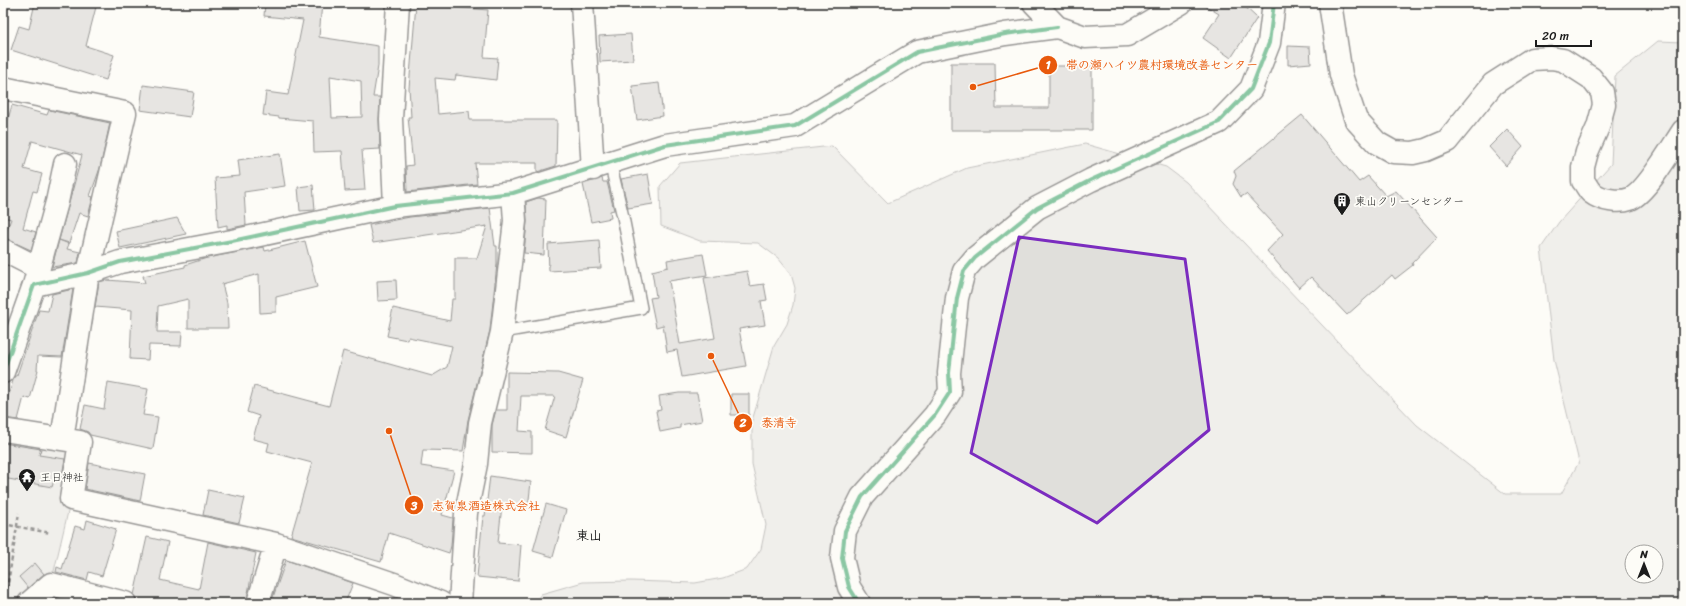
<svg xmlns="http://www.w3.org/2000/svg" width="1686" height="606" font-family="Sriracha,'Klee One',sans-serif">
<style>
.green{fill:#e0dfdb;stroke:#7e7e7c;fill-rule:evenodd}
.building{fill:#cccbc8;stroke:#1c1c1c;fill-rule:evenodd}
.lines{fill:none;stroke-linecap:round;stroke-linejoin:round}
.lane-casing{stroke:#1c1c1c;stroke-width:14}
.street-casing{stroke:#1c1c1c;stroke-width:25}
.secondary-casing{stroke:#1c1c1c;stroke-width:25}
.path{stroke:#1c1c1c;stroke-width:2.5;stroke-dasharray:4 3;stroke-linecap:butt}
.lane{stroke:#fdfcf7;stroke-width:11}
.street{stroke:#fdfcf7;stroke-width:22}
.secondary{stroke:#fdfcf7;stroke-width:22}
.cycleway-casing{stroke:#fdfcf7;stroke-width:6}
.cycleway{stroke:#00873e;stroke-width:4}
.marked{fill:none;stroke:#7b2cbf;stroke-width:3;stroke-linejoin:round}
.labels{text-anchor:middle;stroke-width:3.5;stroke-linejoin:round;paint-order:stroke}
.poi-label{font-size:11px;fill:#1c1c1c;stroke:#fdfcf7;text-anchor:start}
.quarter-label{font-size:13px;font-weight:bold;fill:#1c1c1c;stroke:#fdfcf7}
.leader{fill:none;stroke:#e8590c;stroke-width:1.5}
.callout-dot{fill:#e8590c;stroke:#fdfcf7;stroke-width:1.5}
.mark-label{font-size:12px;text-anchor:middle;font-weight:bold;fill:#fff}
.callout-label{font-size:12px;text-anchor:middle;font-weight:bold;fill:#e8590c;stroke:#fdfcf7;stroke-width:3.5;stroke-linejoin:round;paint-order:stroke}
</style>
<rect width="100%" height="100%" fill="#fdfcf7"/>
<filter id="ink" filterUnits="userSpaceOnUse"><feTurbulence type="fractalNoise" baseFrequency=".025" numOctaves="2"/><feDisplacementMap in="SourceGraphic" scale="8" xChannelSelector="R" yChannelSelector="G"/><feConvolveMatrix kernelMatrix="1 2 1 2 8 2 1 2 1" color-interpolation-filters="sRGB"/></filter>
<g filter="url(#ink)">
<!-- green -->
<path class="green" d="M 1658,41 L 1683,42 L 1683,603 L 534,603 L 541,594 L 583,582 L 631,581 L 695,583 L 723,578 L 747,569 L 761,549 L 766,525 L 752,464 L 752,421 L 774,346 L 787,324 L 793,305 L 795,288 L 791,274 L 778,258 L 758,243 L 700,241 L 661,226 L 660,186 L 680,163 L 832,146 L 888,203 L 967,168 L 1085,144 L 1166,167 L 1186,182 L 1417,425 L 1505,494 L 1561,494 L 1579,462 L 1554,360 L 1541,248 L 1559,222 L 1611,164 L 1615,76 ZM 1632,552 L 1656,552 L 1656,576 L 1632,576 Z
M 3,430 L 80,442 L 71,499 L 51,584 L 29,603 L 3,603 Z"/>
<!-- building -->
<path class="building" d="M 35,3 L 97,3 L 86,46 L 114,55 L 106,80 L 11,50 L 19,26 L 29,29 Z
M 265,3 L 322,3 L 319,37 L 378,46 L 378,66 L 373,97 L 380,97 L 379,120 L 380,149 L 362,150 L 365,190 L 345,191 L 342,151 L 314,152 L 313,121 L 279,118 L 279,117 L 263,115 L 266,92 L 288,95 L 303,20 L 264,16 ZM 330,76 L 361,81 L 362,117 L 332,118 Z
M 1201,3 L 1241,3 L 1257,18 L 1231,58 L 1203,38 L 1219,14 Z
M 416,4 L 488,10 L 484,57 L 498,58 L 496,80 L 456,75 L 455,80 L 435,78 L 438,114 L 469,111 L 470,120 L 557,120 L 556,166 L 537,172 L 537,163 L 475,163 L 477,184 L 407,192 L 406,166 L 413,165 L 408,117 L 411,117 L 409,88 Z
M 631,34 L 633,60 L 600,62 L 599,36 Z
M 1288,46 L 1310,47 L 1311,63 L 1288,65 Z
M 951,63 L 995,63 L 996,108 L 1049,108 L 1049,66 L 1092,66 L 1092,130 L 951,130 Z
M 659,83 L 663,116 L 637,120 L 632,86 Z
M 143,85 L 194,92 L 190,117 L 140,110 Z
M 12,105 L 47,115 L 49,110 L 110,123 L 100,168 L 90,196 L 93,197 L 88,216 L 79,213 L 69,243 L 59,240 L 82,155 L 32,141 L 24,169 L 42,174 L 37,192 L 33,191 L 23,228 L 36,232 L 31,250 L 4,238 L 11,219 L 3,217 L 3,137 Z
M 1302,115 L 1359,182 L 1368,176 L 1386,196 L 1396,191 L 1437,237 L 1412,263 L 1413,265 L 1395,279 L 1392,275 L 1347,315 L 1311,277 L 1299,288 L 1267,251 L 1283,234 L 1246,194 L 1241,197 L 1233,184 L 1236,176 L 1234,171 Z
M 1507,129 L 1523,147 L 1506,166 L 1489,147 Z
M 280,154 L 285,186 L 244,192 L 246,225 L 227,229 L 227,225 L 218,227 L 215,178 L 240,176 L 238,160 Z
M 648,174 L 653,204 L 628,208 L 621,179 Z
M 602,178 L 603,182 L 607,182 L 614,210 L 610,211 L 611,218 L 591,222 L 583,184 Z
M 313,185 L 315,210 L 300,211 L 298,187 Z
M 538,198 L 546,199 L 544,255 L 524,253 L 527,222 L 526,202 Z
M 490,208 L 495,246 L 497,246 L 497,264 L 490,330 L 468,420 L 463,451 L 423,450 L 421,466 L 454,471 L 442,515 L 453,518 L 451,546 L 449,553 L 389,533 L 381,562 L 291,536 L 312,463 L 267,451 L 269,443 L 253,439 L 259,416 L 247,412 L 254,386 L 329,406 L 343,351 L 432,376 L 447,367 L 452,346 L 408,337 L 407,340 L 387,336 L 393,308 L 450,321 L 452,299 L 455,299 L 455,258 L 477,258 L 487,226 L 373,243 L 369,225 L 410,217 Z
M 177,218 L 186,234 L 120,248 L 116,231 Z
M 59,240 L 69,244 L 67,249 L 80,252 L 78,263 L 52,267 Z
M 599,240 L 601,268 L 549,271 L 548,244 Z
M 305,241 L 317,287 L 276,297 L 276,312 L 260,313 L 259,274 L 222,284 L 227,303 L 228,328 L 188,328 L 188,299 L 158,306 L 157,332 L 182,332 L 181,346 L 149,345 L 148,360 L 130,359 L 132,310 L 95,307 L 99,282 L 107,280 L 145,283 L 143,276 L 185,267 L 185,265 L 207,258 L 264,247 L 265,251 Z
M 703,254 L 707,275 L 669,281 L 680,344 L 715,338 L 704,278 L 747,271 L 750,286 L 764,284 L 767,300 L 761,301 L 765,325 L 739,329 L 746,366 L 682,377 L 677,350 L 667,352 L 663,325 L 656,327 L 650,298 L 656,297 L 652,271 L 668,267 L 667,260 Z
M 396,280 L 397,300 L 378,301 L 377,281 Z
M 73,289 L 62,357 L 38,356 L 37,370 L 38,370 L 30,399 L 24,397 L 18,420 L 3,418 L 3,403 L 6,404 L 14,377 L 17,375 L 39,310 L 48,311 L 52,294 Z
M 507,372 L 558,373 L 583,380 L 566,437 L 545,430 L 555,396 L 521,396 L 519,431 L 532,432 L 532,453 L 492,452 L 492,425 L 496,410 L 507,410 Z
M 108,382 L 148,389 L 143,415 L 158,417 L 153,449 L 90,435 L 88,432 L 80,429 L 85,405 L 104,409 Z
M 679,393 L 697,393 L 702,421 L 680,425 L 680,428 L 660,432 L 656,411 L 661,410 L 659,396 Z
M 731,394 L 749,394 L 749,415 L 731,415 Z
M 3,443 L 41,449 L 39,455 L 65,459 L 61,481 L 54,480 L 52,487 L 3,478 Z
M 89,463 L 145,474 L 140,501 L 85,489 Z
M 490,476 L 531,482 L 528,508 L 502,505 L 498,543 L 521,545 L 518,581 L 477,577 L 483,516 L 485,516 Z
M 208,490 L 245,498 L 239,523 L 203,515 Z
M 546,504 L 566,510 L 553,557 L 533,551 Z
M 87,520 L 116,529 L 102,576 L 89,572 L 87,580 L 56,572 L 57,567 L 62,569 L 75,526 L 85,529 Z
M 147,537 L 168,542 L 160,580 L 199,589 L 208,542 L 256,553 L 246,603 L 137,603 L 134,595 Z
M 286,560 L 353,583 L 345,603 L 271,603 Z
M 35,563 L 44,574 L 28,588 L 19,577 Z
M 54,598 L 75,603 L 48,603 Z"/>
<g class="lines">
<defs>
<path id="lane" d="M 502,332 L 641,308 L 623,217 L 610,162"/>
<path id="street" d="M 582,3 L 593,169
M 3,88 L 125,113 L 88,273 L 62,439
M 395,206 L 391,119 L 398,3
M 3,250 L 38,268
M 34,285 L 57,202 L 65,164
M 3,372 L 34,285 L 88,273 L 120,262 L 232,241 L 395,206 L 513,193 L 665,145 L 795,126 L 917,52 L 1005,34 L 1057,27
M 3,430 L 80,442 L 71,499 L 276,544
M 29,603 L 51,584 L 125,603
M 258,603 L 276,544 L 394,584 L 441,603
M 460,603 L 466,513 L 476,464 L 480,423 L 502,332 L 515,221 L 513,193"/>
<path id="secondary" d="M 1034,3 L 1057,27 L 1085,37 L 1127,35 L 1181,3
M 1330,3 L 1341,75 L 1356,120 L 1377,143 L 1393,152 L 1413,153 L 1426,150 L 1447,141 L 1493,84 L 1532,59 L 1551,58 L 1563,60 L 1591,78 L 1602,92 L 1604,105 L 1598,127 L 1587,152 L 1583,167 L 1583,181 C 1586,184 1588,190 1592,193 C 1601,200 1619,203 1630,199 C 1646,193 1673,146 1683,131
M 859,603 L 849,587 L 842,558 L 845,531 L 862,497 L 935,415 L 950,392 L 949,373 L 957,298 L 964,271 L 975,258 L 1037,208 L 1091,180 L 1219,122 L 1251,89 L 1269,43 L 1274,3"/>
</defs>
<!-- lane casing -->
<use href="#lane" class="lane-casing"/>
<!-- street casing -->
<use href="#street" class="street-casing"/>
<!-- secondary casing -->
<use href="#secondary" class="secondary-casing"/>
<!-- path -->
<path class="path" d="M 3,524 L 51,533
M 5,603 L 19,513"/>
<!-- lane -->
<use href="#lane" class="lane"/>
<!-- street -->
<use href="#street" class="street"/>
<!-- secondary -->
<use href="#secondary" class="secondary"/>
<defs>
<path id="cycleway" d="M 3,372 L 34,285 L 88,273 L 120,262 L 232,241 L 395,206 L 513,193 L 665,145 L 795,126 L 917,52 L 1005,34 L 1057,27
M 859,603 L 849,587 L 842,558 L 845,531 L 862,497 L 935,415 L 950,392 L 949,373 L 957,298 L 964,271 L 975,258 L 1037,208 L 1091,180 L 1219,122 L 1251,89 L 1269,43 L 1274,3"/>
</defs>
<!-- cycleway casing -->
<use href="#cycleway" class="cycleway-casing"/>
<!-- cycleway -->
<use href="#cycleway" class="cycleway"/>
</g>
</g>
<!-- marked area -->
<path d="M0 0H1686V606H0ZM 1019,237 L 1185,259 L 1209,430 L 1097,523 L 971,453 Z" fill="#fdfcf7" fill-opacity=".55" fill-rule="evenodd"/>
<path class="marked" d="M 1019,237 L 1185,259 L 1209,430 L 1097,523 L 971,453 Z"/>
<!-- icons -->
<defs>
<symbol id="building-pin" viewBox="-11 -11 22 30"><path d="M0 17L-7.5 6A9.5 9.5 0 1 1 7.5 6Z" fill="#1c1c1c" stroke="#fdfcf7"/><path d="M-4-6H4V6H1V3H-1V6H-4ZM-2.5-4.3h1.7v1.8h-1.7ZM.8-4.3h1.7v1.8H.8ZM-2.5-1h1.7V.8h-1.7ZM.8-1h1.7V.8H.8Z" fill="#fff"/></symbol>
<symbol id="temple-pin" viewBox="-11 -11 22 30"><path d="M0 17L-7.5 6A9.5 9.5 0 1 1 7.5 6Z" fill="#1c1c1c" stroke="#fdfcf7"/><path d="M0-6L5-2H3V0L6.5 2.5H4V6H1.5V3h-3V6H-4V2.5H-6.5L-3 0V-2H-5Z" fill="#fff"/></symbol>
</defs>
<g fill-rule="evenodd">
<use href="#building-pin" x="1332" y="191" width="20" height="27"/>
<use href="#temple-pin" x="17" y="467" width="20" height="27"/>
</g>
<g class="labels">
<!-- poi labels -->
<g class="poi-label">
<text x="1355" y="205">東山クリーンセンター</text>
<text x="40" y="481">王日神社</text>
</g>
<!-- quarter labels -->
<g class="quarter-label">
<text x="589" y="540">東山</text>
</g>
</g>
<!-- callouts -->
<path class="leader" d="M973 87L1048 65M711 356L743 423M389 431L414 505"/>
<g class="callout-dot">
<circle cx="973" cy="87" r="4"/>
<circle cx="711" cy="356" r="4"/>
<circle cx="389" cy="431" r="4"/>
<circle cx="1048" cy="65" r="10"/>
<circle cx="743" cy="423" r="10"/>
<circle cx="414" cy="505" r="10"/>
</g>
<g class="mark-label">
<text x="1048" y="69">1</text>
<text x="743" y="427">2</text>
<text x="414" y="510">3</text>
</g>
<g class="callout-label">
<text x="1162" y="69">帯の瀬ハイツ農村環境改善センター</text>
<text x="779" y="427">泰清寺</text>
<text x="486" y="510">志賀泉酒造株式会社</text>
</g>
<!-- margin -->
<rect width="1686" height="606" fill="none" stroke="#fdfcf7" stroke-width="16"/>
<rect x="8" y="8" width="1670" height="590" fill="none" stroke="#1c1c1c" stroke-width="1.5" filter="url(#ink)"/>
<!-- north arrow -->
<g transform="translate(1644 564)"><circle r="19" fill="#fdfcf7" stroke="#a3a29f"/>
<path d="M0-3L7 15L0 10L-7 15Z" fill="#1c1c1c"/>
<text y="-6" font-size="11" font-weight="bold" text-anchor="middle" fill="#1c1c1c">N</text>
</g>
<!-- scale -->
<path d="M1536 40v6h55v-6" fill="none" stroke="#1c1c1c" stroke-width="2"/>
<text x="1542" y="40" font-size="12" fill="#1c1c1c" stroke="#fdfcf7" stroke-width="3" paint-order="stroke">20 m</text>
</svg>
